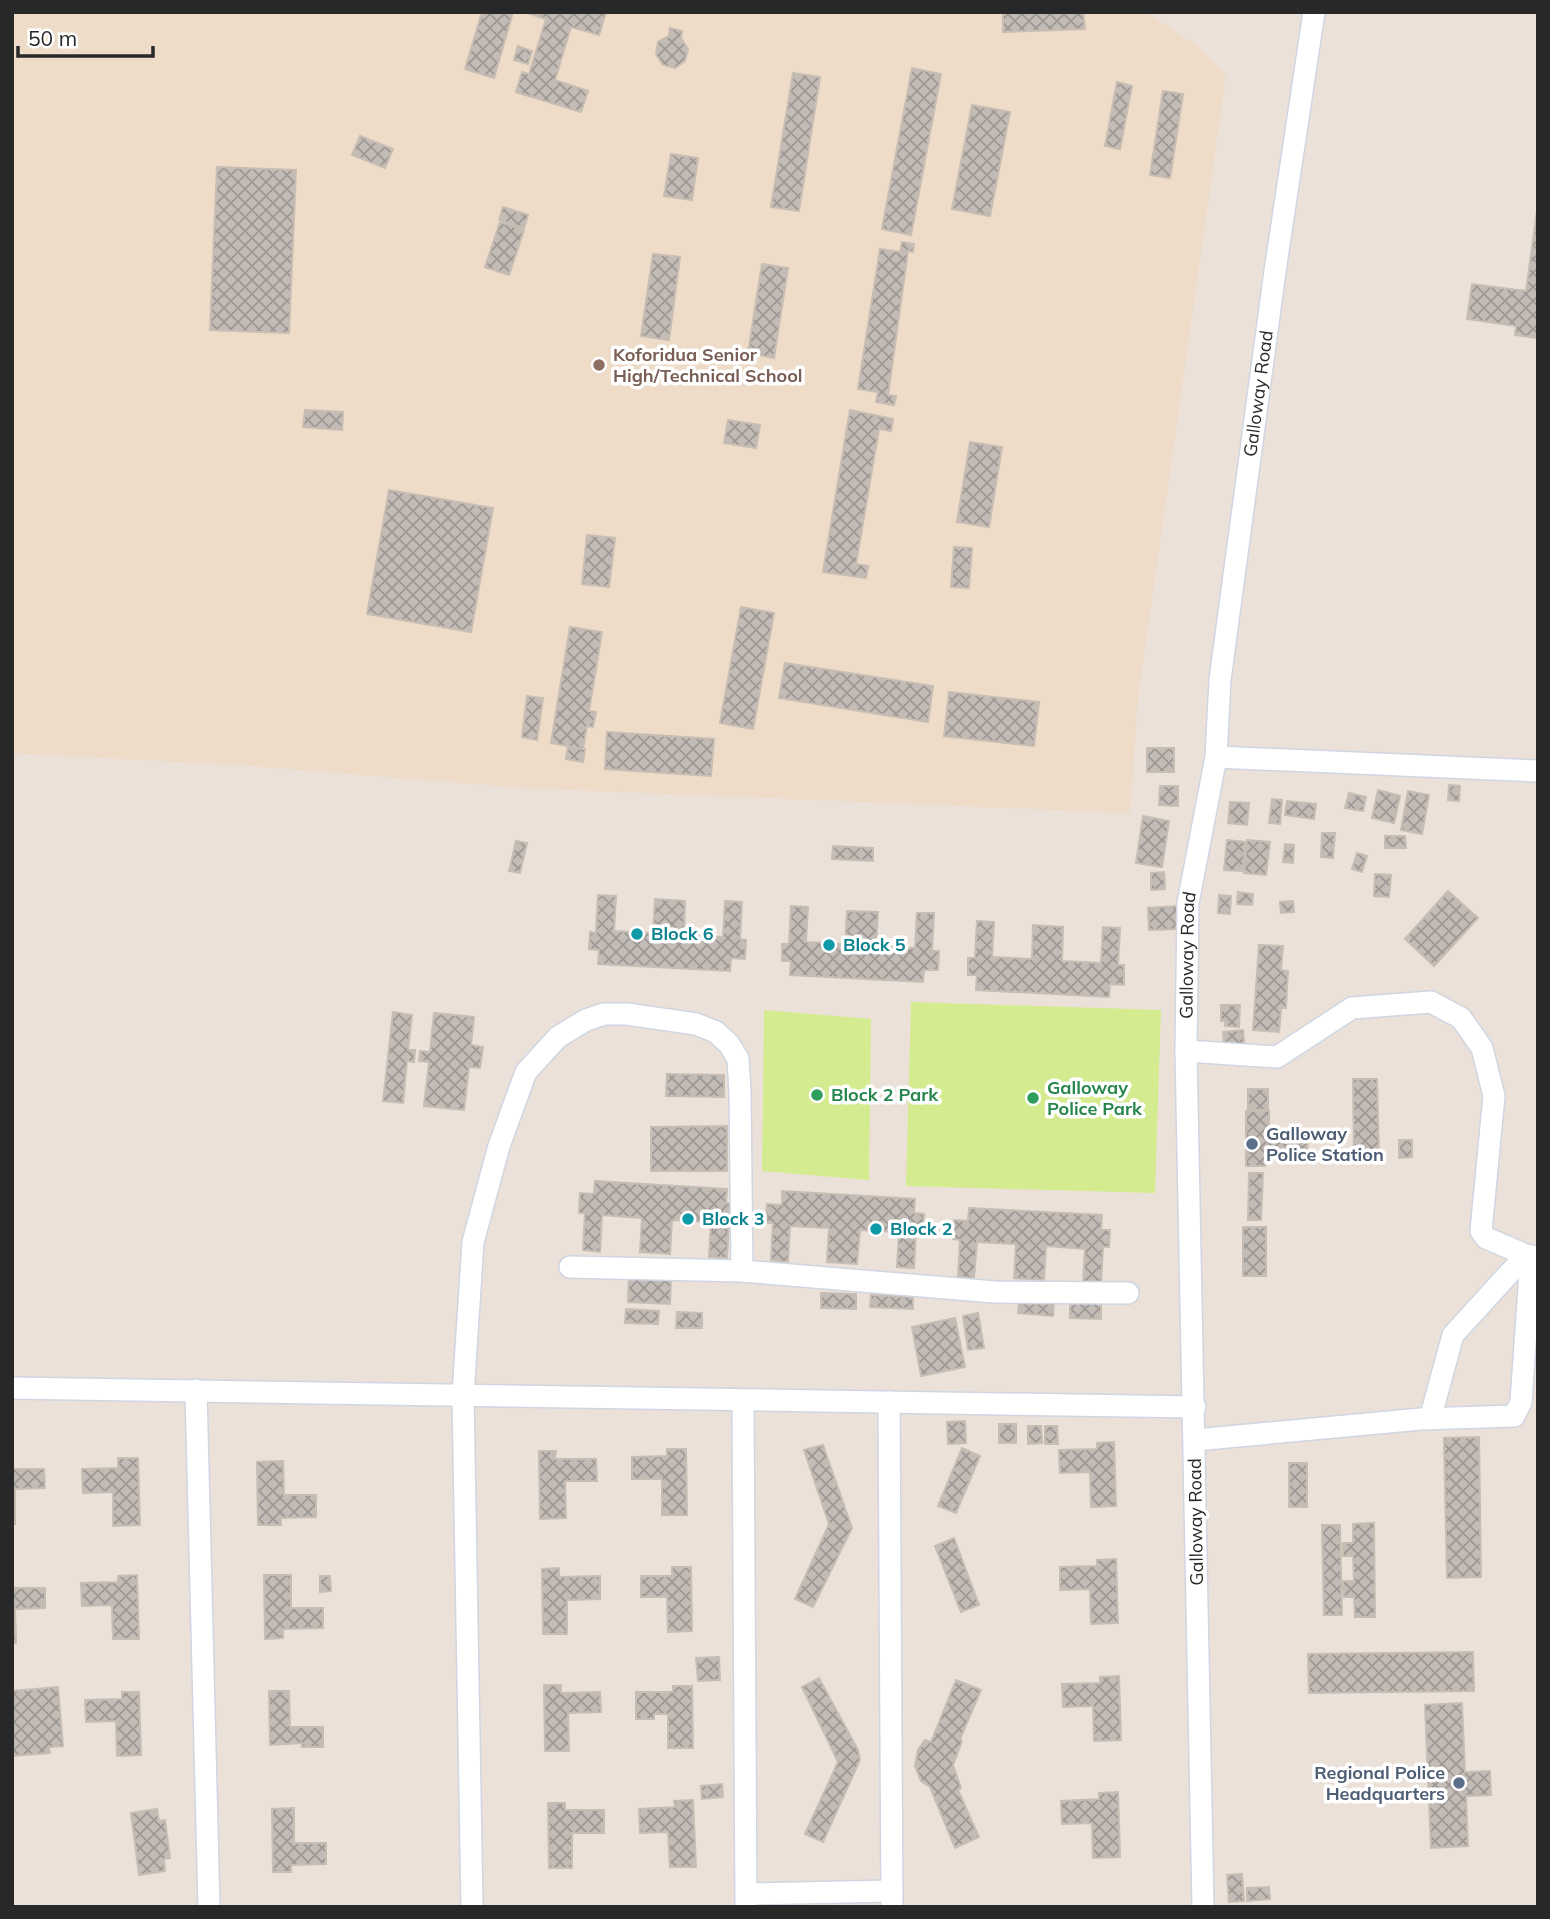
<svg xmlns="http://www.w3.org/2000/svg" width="1550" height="1919" font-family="Mulish,sans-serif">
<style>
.education{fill:#eedbc8}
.pitch{fill:#d4ec8f}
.building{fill:url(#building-cross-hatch);stroke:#c7bdb3;stroke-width:2}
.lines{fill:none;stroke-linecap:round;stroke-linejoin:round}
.street-casing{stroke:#cfd6e2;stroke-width:24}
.street{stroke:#fff;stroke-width:21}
.education-dot{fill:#8d6e63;stroke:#fff;stroke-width:2.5}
.culture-dot{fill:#0f9aa8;stroke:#fff;stroke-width:2.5}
.leisure-dot{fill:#2e9e5b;stroke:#fff;stroke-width:2.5}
.service-dot{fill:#5c6f8a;stroke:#fff;stroke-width:2.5}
.labels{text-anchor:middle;stroke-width:7;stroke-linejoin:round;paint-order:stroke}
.education-label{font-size:18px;font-weight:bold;fill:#785e54;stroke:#fff;text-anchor:start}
.street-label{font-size:18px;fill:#282828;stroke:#fff}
.culture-label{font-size:18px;font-weight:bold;fill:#0d838f;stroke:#fff;text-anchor:start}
.leisure-label{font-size:18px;font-weight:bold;fill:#27864d;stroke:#fff;text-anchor:start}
.service-label{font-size:18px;font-weight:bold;fill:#4e5e75;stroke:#fff;text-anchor:start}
</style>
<defs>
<pattern id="building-cross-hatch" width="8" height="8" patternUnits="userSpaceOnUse" patternTransform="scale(1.75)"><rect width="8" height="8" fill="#c3bbb6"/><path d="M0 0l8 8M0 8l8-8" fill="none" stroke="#9e9894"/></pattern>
</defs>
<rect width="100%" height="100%" fill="#ece1d9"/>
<!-- education -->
<path class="education" d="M 12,12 L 1147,12 L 1197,46 L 1226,76 L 1138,698 L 1130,813 L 522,788 L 251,766 L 12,753 Z"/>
<!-- pitch -->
<path class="pitch" d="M 911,1002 L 1161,1010 L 1155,1193 L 906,1186 Z
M 764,1010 L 871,1019 L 869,1180 L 762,1171 Z"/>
<!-- building -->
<path class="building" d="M 482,12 L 513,12 L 494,78 L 465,69 Z
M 524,12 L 606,12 L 599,35 L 571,27 L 555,80 L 588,91 L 581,112 L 516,92 L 522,72 L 529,74 L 546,19 Z
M 1003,12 L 1083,12 L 1085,29 L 1003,32 Z
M 670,28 L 682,31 L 681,38 L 688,49 L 685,61 L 675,68 L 663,65 L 656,54 L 658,42 L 669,36 Z
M 518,46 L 532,51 L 528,64 L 514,60 Z
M 912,68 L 941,74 L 911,235 L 882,229 Z
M 793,73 L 820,77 L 799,211 L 771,207 Z
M 1117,82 L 1132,86 L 1120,149 L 1105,146 Z
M 1163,91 L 1183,94 L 1170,178 L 1150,175 Z
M 972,105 L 1010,112 L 990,216 L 952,209 Z
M 360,136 L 393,149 L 385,168 L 352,155 Z
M 671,154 L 698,158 L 692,200 L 664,196 Z
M 217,167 L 296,170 L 289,333 L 210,330 Z
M 1538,203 L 1538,338 L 1515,335 L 1516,326 L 1467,319 L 1472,284 L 1526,291 Z
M 503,207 L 528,215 L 524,228 L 499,220 Z
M 500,222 L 524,230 L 509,275 L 485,267 Z
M 902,242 L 914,244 L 913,252 L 908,251 L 888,395 L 896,396 L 894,405 L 876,402 L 878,392 L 858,389 L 880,249 L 900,252 Z
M 653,254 L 680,257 L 669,340 L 641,336 Z
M 762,264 L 788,268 L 774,358 L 748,353 Z
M 305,410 L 343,412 L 342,430 L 303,427 Z
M 850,410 L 893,419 L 891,431 L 879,429 L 856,564 L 868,566 L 866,578 L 823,572 Z
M 728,420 L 760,425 L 756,448 L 724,443 Z
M 970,442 L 1002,447 L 989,527 L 957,522 Z
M 389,490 L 493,508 L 471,632 L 367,614 Z
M 587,535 L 615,538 L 609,587 L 582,584 Z
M 954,547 L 972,548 L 969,588 L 951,587 Z
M 741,607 L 774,613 L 753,729 L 720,723 Z
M 570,627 L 602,632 L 589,711 L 596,712 L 593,727 L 587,726 L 583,749 L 551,743 Z
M 785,663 L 933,686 L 928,722 L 779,698 Z
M 949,692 L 1039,702 L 1034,746 L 944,736 Z
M 527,696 L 543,698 L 537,740 L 522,737 Z
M 607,732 L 714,739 L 711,776 L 605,769 Z
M 568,747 L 585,749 L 583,762 L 566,759 Z
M 1147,748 L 1174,748 L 1174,772 L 1147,772 Z
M 1449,785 L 1460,786 L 1459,801 L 1448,800 Z
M 1160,786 L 1178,786 L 1178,806 L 1159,805 Z
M 1378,790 L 1400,796 L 1394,823 L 1372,818 Z
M 1408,791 L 1429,795 L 1422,834 L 1401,830 Z
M 1349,793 L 1366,797 L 1363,811 L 1345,808 Z
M 1272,799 L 1282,800 L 1280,824 L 1269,823 Z
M 1287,801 L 1316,804 L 1314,819 L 1285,815 Z
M 1230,802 L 1249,803 L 1247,825 L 1228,823 Z
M 1143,816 L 1169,821 L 1162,867 L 1136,863 Z
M 1322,833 L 1335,833 L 1333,858 L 1321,857 Z
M 1385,836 L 1405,836 L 1406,848 L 1385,848 Z
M 1227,840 L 1245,842 L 1243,871 L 1224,870 Z
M 1247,840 L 1270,842 L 1266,875 L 1244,873 Z
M 516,841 L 527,843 L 520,873 L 509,871 Z
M 1285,844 L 1294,845 L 1293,863 L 1283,862 Z
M 833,846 L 873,848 L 873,861 L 832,859 Z
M 1357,853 L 1367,856 L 1362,872 L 1352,869 Z
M 1164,872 L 1165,889 L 1151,890 L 1151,873 Z
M 1375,874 L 1391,875 L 1389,897 L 1374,896 Z
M 1448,891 L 1478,918 L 1434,966 L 1405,939 Z
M 1238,892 L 1253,894 L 1252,905 L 1237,904 Z
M 598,895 L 616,896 L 614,931 L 653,933 L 655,899 L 685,901 L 684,935 L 723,937 L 725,901 L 742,902 L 740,939 L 746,940 L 745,959 L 731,958 L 730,971 L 598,964 L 599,950 L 589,949 L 590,932 L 596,933 Z
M 1219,895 L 1231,896 L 1230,914 L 1218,913 Z
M 1293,901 L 1294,912 L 1281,913 L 1280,902 Z
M 791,906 L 808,907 L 806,942 L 845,944 L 847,911 L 878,912 L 876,946 L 915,948 L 917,913 L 934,913 L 932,951 L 939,951 L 938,970 L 924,970 L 923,982 L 790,975 L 791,961 L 782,961 L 782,944 L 789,944 Z
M 1178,906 L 1179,929 L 1149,930 L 1148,908 Z
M 977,921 L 994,922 L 992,957 L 1032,959 L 1033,925 L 1063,927 L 1062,961 L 1101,963 L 1103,927 L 1120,928 L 1118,965 L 1124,965 L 1124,985 L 1110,984 L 1109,997 L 976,990 L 977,975 L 968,975 L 968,958 L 975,958 Z
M 1259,945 L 1283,946 L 1281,970 L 1288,971 L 1286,1008 L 1281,1008 L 1279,1032 L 1253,1030 Z
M 1221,1005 L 1240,1005 L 1239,1027 L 1225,1026 L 1225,1021 L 1221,1021 Z
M 393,1012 L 412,1015 L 408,1050 L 415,1050 L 414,1062 L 407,1061 L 403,1103 L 383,1101 Z
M 434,1013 L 474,1017 L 471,1045 L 483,1047 L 480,1068 L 469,1067 L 464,1110 L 424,1106 L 429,1062 L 419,1061 L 420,1051 L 430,1052 Z
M 1243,1030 L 1244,1044 L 1224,1046 L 1223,1032 Z
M 667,1074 L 724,1075 L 724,1097 L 666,1096 Z
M 1353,1079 L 1377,1079 L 1379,1155 L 1354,1156 Z
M 1248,1089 L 1268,1089 L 1268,1110 L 1248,1110 Z
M 1246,1111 L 1269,1111 L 1269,1134 L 1308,1134 L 1307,1158 L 1265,1157 L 1265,1166 L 1246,1166 Z
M 727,1126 L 727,1171 L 651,1171 L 651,1127 Z
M 1399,1140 L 1412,1140 L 1412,1157 L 1399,1158 Z
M 1249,1173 L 1263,1173 L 1261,1220 L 1248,1220 Z
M 595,1181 L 727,1189 L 726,1203 L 736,1204 L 735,1221 L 729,1220 L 727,1258 L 709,1257 L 711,1222 L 672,1220 L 670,1254 L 640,1252 L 642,1218 L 602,1215 L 600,1252 L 583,1250 L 585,1213 L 579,1213 L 580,1193 L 594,1194 Z
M 782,1191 L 915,1199 L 914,1213 L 924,1214 L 923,1231 L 916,1231 L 914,1268 L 897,1267 L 899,1232 L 860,1230 L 857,1264 L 827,1262 L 829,1228 L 790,1226 L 788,1262 L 771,1260 L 773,1223 L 766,1223 L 767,1204 L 782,1205 Z
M 969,1208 L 1102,1215 L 1101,1230 L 1110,1230 L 1109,1247 L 1103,1247 L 1101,1285 L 1083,1284 L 1085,1249 L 1046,1246 L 1044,1280 L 1014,1278 L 1016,1244 L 977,1242 L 974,1278 L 958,1277 L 960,1240 L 953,1239 L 954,1220 L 968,1221 Z
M 1243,1227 L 1266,1227 L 1266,1276 L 1243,1276 Z
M 629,1275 L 671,1278 L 670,1304 L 628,1302 Z
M 821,1293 L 856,1294 L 856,1309 L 821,1308 Z
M 871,1295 L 913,1297 L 913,1309 L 870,1307 Z
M 1019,1300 L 1054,1302 L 1053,1316 L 1018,1313 Z
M 1070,1301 L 1101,1302 L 1101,1319 L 1070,1318 Z
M 626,1309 L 659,1311 L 658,1324 L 625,1323 Z
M 677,1312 L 702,1313 L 702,1328 L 676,1328 Z
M 978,1313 L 984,1348 L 968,1350 L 963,1316 Z
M 955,1318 L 965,1367 L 921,1376 L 912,1327 Z
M 965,1421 L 966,1443 L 948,1444 L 947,1422 Z
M 999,1424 L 1016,1424 L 1016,1443 L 999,1443 Z
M 1028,1426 L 1041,1426 L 1042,1443 L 1028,1444 Z
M 1045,1426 L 1057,1426 L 1058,1444 L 1045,1444 Z
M 1479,1437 L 1481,1577 L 1447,1578 L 1444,1438 Z
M 1114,1442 L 1116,1506 L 1091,1507 L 1090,1472 L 1060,1473 L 1059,1450 L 1097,1449 L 1097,1443 Z
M 823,1445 L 852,1528 L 813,1607 L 795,1599 L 829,1524 L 804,1450 Z
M 962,1448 L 980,1456 L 956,1513 L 938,1506 Z
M 667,1449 L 686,1449 L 687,1515 L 662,1515 L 662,1479 L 632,1479 L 632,1457 L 667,1456 Z
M 539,1451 L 556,1451 L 555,1459 L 596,1459 L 597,1481 L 565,1481 L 566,1518 L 540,1519 Z
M 118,1458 L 138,1458 L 140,1525 L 113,1526 L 113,1492 L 83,1493 L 82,1469 L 118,1468 Z
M 283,1461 L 284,1495 L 316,1495 L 316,1517 L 281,1518 L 281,1525 L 258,1525 L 257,1462 Z
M 1289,1463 L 1307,1463 L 1307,1507 L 1289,1507 Z
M 12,1469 L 44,1469 L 45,1488 L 15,1489 L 15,1524 L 12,1524 Z
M 1374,1523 L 1375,1617 L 1355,1617 L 1354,1597 L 1344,1597 L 1343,1581 L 1354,1581 L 1353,1556 L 1343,1556 L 1343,1543 L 1353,1543 L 1353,1524 Z
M 1322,1525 L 1340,1525 L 1342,1615 L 1324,1615 Z
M 954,1538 L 979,1605 L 961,1612 L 935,1546 Z
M 1116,1559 L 1118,1623 L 1091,1624 L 1090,1589 L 1060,1590 L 1060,1567 L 1097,1566 L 1097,1560 Z
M 672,1567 L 691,1567 L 692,1631 L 668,1632 L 667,1597 L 641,1597 L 641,1576 L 672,1576 Z
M 559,1568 L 559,1577 L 600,1576 L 600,1599 L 567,1600 L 567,1634 L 543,1634 L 542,1569 Z
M 137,1575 L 139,1639 L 113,1639 L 112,1605 L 82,1606 L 81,1583 L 118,1582 L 118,1576 Z
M 264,1575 L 291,1575 L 291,1608 L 323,1608 L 323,1628 L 283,1629 L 283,1638 L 265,1639 Z
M 320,1576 L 330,1576 L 331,1591 L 320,1592 Z
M 12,1588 L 45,1588 L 45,1608 L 15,1609 L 16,1643 L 12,1643 Z
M 1473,1652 L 1474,1691 L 1309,1693 L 1308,1654 Z
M 719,1657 L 720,1680 L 698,1681 L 696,1658 Z
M 1119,1676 L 1121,1740 L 1094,1741 L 1093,1706 L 1063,1707 L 1062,1684 L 1100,1683 L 1100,1677 Z
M 819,1678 L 858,1750 L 860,1760 L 823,1842 L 805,1834 L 838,1762 L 802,1687 Z
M 956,1680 L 981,1690 L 960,1739 L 962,1741 L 953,1765 L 961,1788 L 958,1790 L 979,1837 L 955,1848 L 930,1787 L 921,1781 L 915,1766 L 918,1750 L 925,1740 L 931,1742 Z
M 544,1685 L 561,1685 L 561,1693 L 600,1692 L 601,1712 L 568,1713 L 569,1751 L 545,1751 Z
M 673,1686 L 692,1686 L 693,1748 L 668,1748 L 668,1714 L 654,1714 L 654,1719 L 636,1719 L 636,1692 L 673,1692 Z
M 58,1687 L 63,1746 L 49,1747 L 50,1753 L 12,1756 L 12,1691 Z
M 269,1691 L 289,1691 L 290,1727 L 323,1727 L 323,1747 L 302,1747 L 302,1743 L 270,1745 Z
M 122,1692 L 139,1692 L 141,1755 L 117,1756 L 116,1721 L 86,1722 L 85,1700 L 122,1699 Z
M 1462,1703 L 1465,1772 L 1490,1771 L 1491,1795 L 1466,1796 L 1468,1846 L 1431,1848 L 1425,1705 Z
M 722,1784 L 723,1797 L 702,1799 L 701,1786 Z
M 1118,1792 L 1120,1857 L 1093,1858 L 1092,1823 L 1062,1824 L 1061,1801 L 1099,1799 L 1099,1793 Z
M 693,1800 L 696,1867 L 670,1867 L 668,1832 L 640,1833 L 639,1809 L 675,1807 L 674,1801 Z
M 548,1803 L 565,1803 L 565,1810 L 604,1810 L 604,1833 L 572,1833 L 572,1868 L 549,1868 Z
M 294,1808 L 294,1843 L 326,1843 L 326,1864 L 291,1865 L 291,1872 L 273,1872 L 272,1809 Z
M 157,1809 L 159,1821 L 165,1820 L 170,1858 L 164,1859 L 165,1871 L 139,1875 L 131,1813 Z
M 1242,1874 L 1244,1901 L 1229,1902 L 1227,1875 Z
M 1269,1887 L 1270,1899 L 1247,1901 L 1247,1888 Z"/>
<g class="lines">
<defs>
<g id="street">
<path d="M 1216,757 L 1538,771"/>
<path d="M 1186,1051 L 1277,1057 L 1352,1008 L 1431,1002 L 1461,1018 L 1482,1048 L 1494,1096 L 1481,1231 L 1486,1238 L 1526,1255 L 1530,1273 L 1521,1402 L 1514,1416 L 1421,1419 L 1195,1440"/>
<path d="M 570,1267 L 742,1271 L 995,1292 L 1128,1293"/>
<path d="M 12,1388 L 1195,1407"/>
<path d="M 196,1390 L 209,1907"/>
<path d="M 743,1400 L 746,1907"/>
<path d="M 889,1402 L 892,1907"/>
<path d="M 1430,1419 L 1453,1335 L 1526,1255 L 1536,1257"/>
<path d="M 746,1894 L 892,1891"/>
<path d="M 472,1907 L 463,1395 L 473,1242 L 499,1146 L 526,1072 L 558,1037 L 586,1020 L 604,1014 L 627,1014 L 696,1024 L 716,1032 L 729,1044 L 738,1059 L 740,1091 L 742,1271"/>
<path id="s1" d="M 1203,1907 L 1186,1051 L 1188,903 L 1216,757 L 1220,680 L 1275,271 L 1314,12"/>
</g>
</defs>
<!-- street casing -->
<use href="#street" class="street-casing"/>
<!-- street -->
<use href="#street" class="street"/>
</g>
<!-- markers -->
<circle class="education-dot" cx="599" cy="365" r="7"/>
<g class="culture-dot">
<circle cx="637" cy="934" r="7"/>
<circle cx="829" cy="945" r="7"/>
<circle cx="688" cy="1219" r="7"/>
<circle cx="876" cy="1229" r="7"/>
</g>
<g class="leisure-dot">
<circle cx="817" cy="1095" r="7"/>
<circle cx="1033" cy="1098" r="7"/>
</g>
<g class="service-dot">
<circle cx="1252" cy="1144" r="7"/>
<circle cx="1459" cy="1783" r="7"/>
</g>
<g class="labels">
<!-- education labels -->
<g class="education-label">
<text x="613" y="361">Koforidua Senior<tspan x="613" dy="21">High/Technical School</tspan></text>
</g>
<!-- street labels -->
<g class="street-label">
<text dy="6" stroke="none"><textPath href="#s1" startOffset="1519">Galloway Road</textPath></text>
<text dy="6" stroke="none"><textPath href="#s1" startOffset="952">Galloway Road</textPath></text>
<text transform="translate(1196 1522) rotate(-91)" y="6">Galloway Road</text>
</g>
<!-- culture labels -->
<g class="culture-label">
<text x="651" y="940">Block 6</text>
<text x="843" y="951">Block 5</text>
<text x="702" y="1225">Block 3</text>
<text x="890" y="1235">Block 2</text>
</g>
<!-- leisure labels -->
<g class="leisure-label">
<text x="1047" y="1094">Galloway<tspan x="1047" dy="21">Police Park</tspan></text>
<text x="831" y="1101">Block 2 Park</text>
</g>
<!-- service labels -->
<g class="service-label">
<text x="1266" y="1140">Galloway<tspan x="1266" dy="21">Police Station</tspan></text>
<text x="1445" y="1779" text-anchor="end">Regional Police<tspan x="1445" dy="21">Headquarters</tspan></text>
</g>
</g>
<!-- border -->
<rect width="1550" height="1919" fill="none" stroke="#282828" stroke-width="28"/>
<!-- scale -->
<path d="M18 46v10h135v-10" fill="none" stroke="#282828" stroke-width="3.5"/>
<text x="28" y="46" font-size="21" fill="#282828" stroke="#ffffff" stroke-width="5" paint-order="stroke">50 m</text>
</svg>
